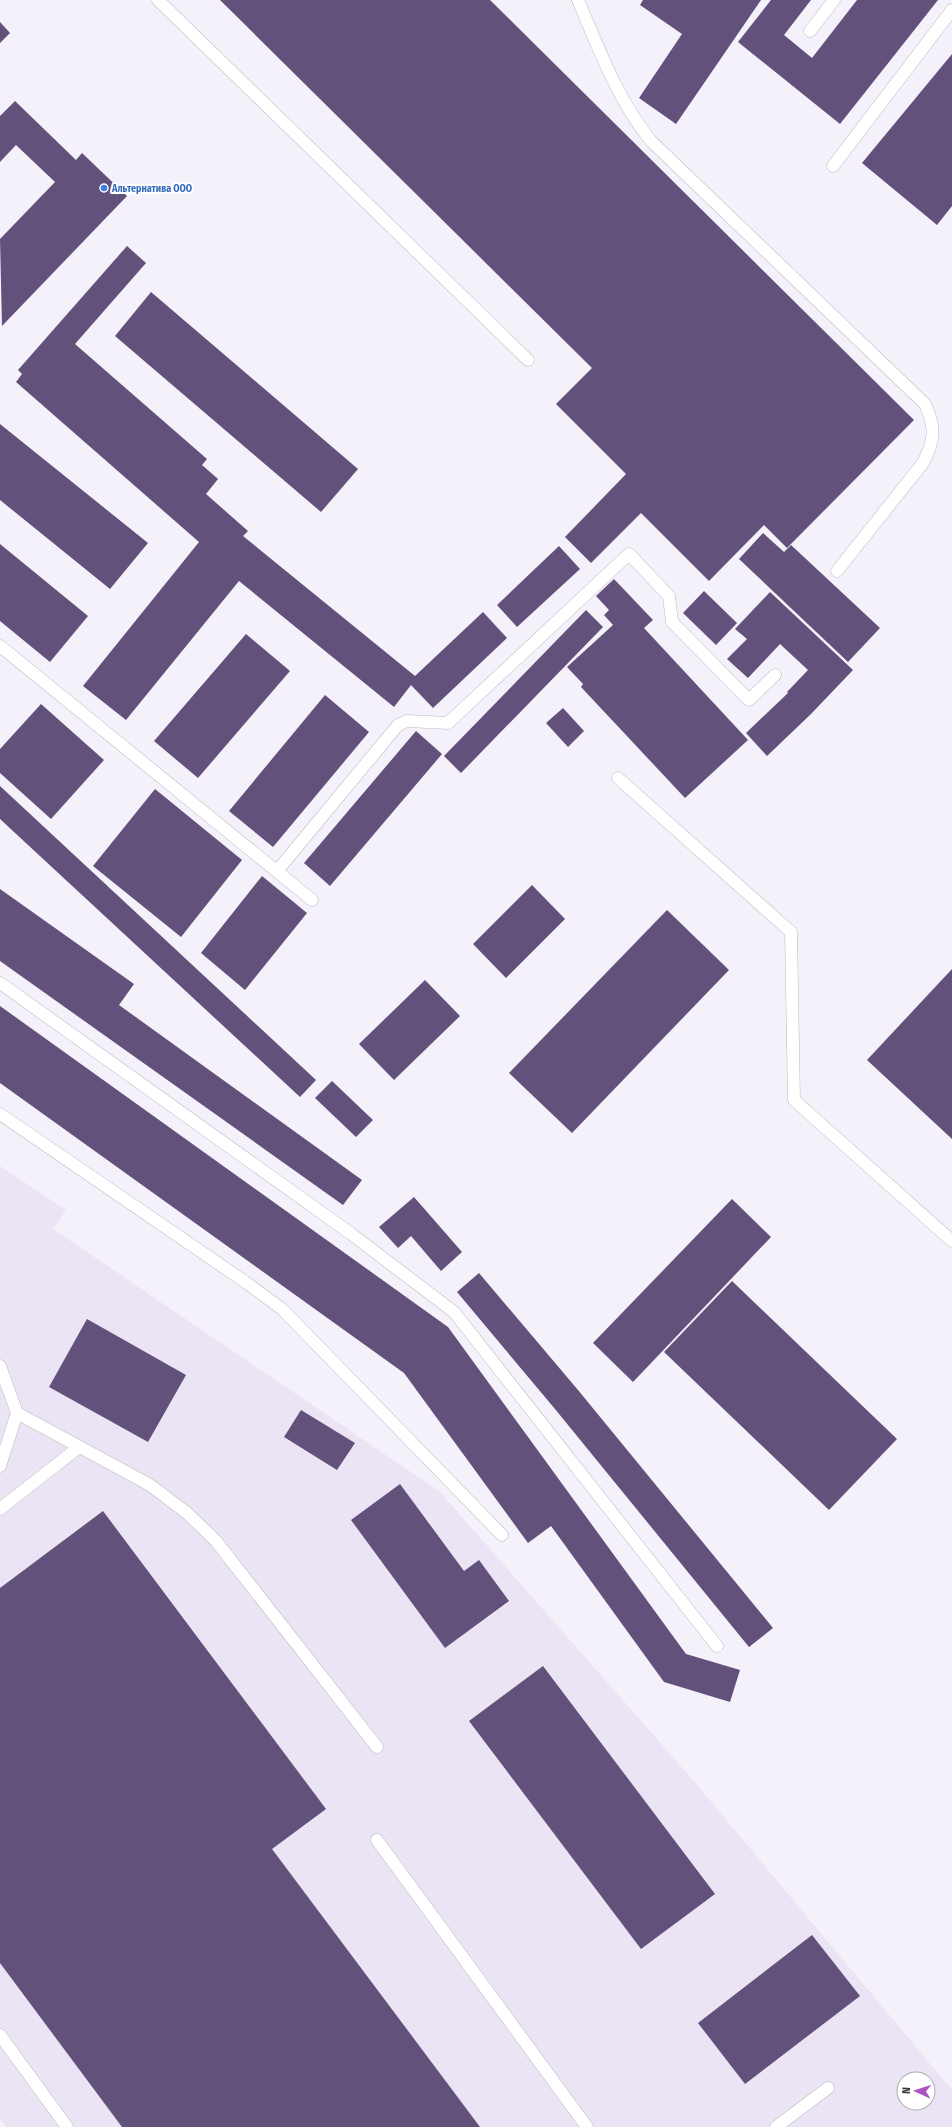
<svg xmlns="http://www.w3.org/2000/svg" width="952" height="2127" font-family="'Fira Sans Condensed',sans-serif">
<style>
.built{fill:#eae4f4;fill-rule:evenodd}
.building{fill:#62517b}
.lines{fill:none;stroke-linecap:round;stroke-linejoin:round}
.lane-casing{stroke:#bcb9c2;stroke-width:13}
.lane{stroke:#fff;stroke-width:12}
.shop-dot{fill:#3f7fe0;stroke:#fff;stroke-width:1.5}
.labels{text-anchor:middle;stroke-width:4;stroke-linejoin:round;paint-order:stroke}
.shop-label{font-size:10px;font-weight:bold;fill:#366cbe;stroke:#fff;text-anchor:start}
</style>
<rect width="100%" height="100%" fill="#f4f1fa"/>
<!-- built -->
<path class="built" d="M 0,1166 L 66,1210 L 53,1229 L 439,1491 L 692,1779 L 952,2090 L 952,2127 L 6,2127 L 0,2118 ZM 904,2079 L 928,2079 L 928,2103 L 904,2103 Z"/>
<!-- building -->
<path class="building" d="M 220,0 L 490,0 L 914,420 L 787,548 L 764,525 L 709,581 L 641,513 L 591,563 L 565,537 L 626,474 L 556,404 L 592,368 Z
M 643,0 L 761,0 L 676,124 L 639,98 L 682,34 L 640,5 Z
M 771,0 L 811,0 L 784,35 L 812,58 L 857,0 L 938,0 L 840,124 L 738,42 Z
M 0,22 L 10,33 L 0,43 Z
M 952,54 L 952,206 L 937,225 L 862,163 Z
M 15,101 L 76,160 L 82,153 L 127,196 L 2,326 L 0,239 L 55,182 L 16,145 L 0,162 L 0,116 Z
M 127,246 L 146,263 L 75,344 L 207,459 L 202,465 L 218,479 L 206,494 L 248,531 L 243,536 L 415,676 L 483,612 L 507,638 L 433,708 L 411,685 L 394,707 L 239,581 L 126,720 L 83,686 L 199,542 L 16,382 L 22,374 L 18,370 Z
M 151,292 L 358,469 L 321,512 L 115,336 Z
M 0,424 L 148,543 L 110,589 L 0,500 Z
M 763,533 L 784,552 L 791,545 L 880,628 L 848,662 L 739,559 Z
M 0,544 L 88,616 L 50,662 L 0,621 Z
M 559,546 L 580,569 L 517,627 L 497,605 Z
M 614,579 L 653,620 L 644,628 L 748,740 L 685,798 L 581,687 L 583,684 L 567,667 L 613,625 L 604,615 L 609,610 L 596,596 Z
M 704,591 L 737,623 L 716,645 L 683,613 Z
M 770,592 L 853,670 L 811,714 L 767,756 L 746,733 L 788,693 L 787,692 L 808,670 L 780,644 L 748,678 L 727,659 L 747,639 L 735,629 Z
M 586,610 L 603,627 L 461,773 L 444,756 Z
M 246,634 L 290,671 L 198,778 L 154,741 Z
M 325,695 L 369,732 L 273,847 L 229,811 Z
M 41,704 L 104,760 L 51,819 L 0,773 L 0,749 Z
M 563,708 L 584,731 L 568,747 L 546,723 Z
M 416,731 L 442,754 L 330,886 L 304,863 Z
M 0,786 L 316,1080 L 300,1097 L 0,819 Z
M 155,789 L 242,860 L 181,937 L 93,866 Z
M 262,876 L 307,913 L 245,990 L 201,953 Z
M 532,885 L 565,919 L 506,978 L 473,944 Z
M 0,889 L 134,984 L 119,1005 L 362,1180 L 343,1205 L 0,961 Z
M 667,910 L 729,970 L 572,1133 L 509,1073 Z
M 952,969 L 952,1139 L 867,1060 Z
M 425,980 L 460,1016 L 394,1080 L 359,1044 Z
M 0,1006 L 448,1327 L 686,1654 L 740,1670 L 730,1702 L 664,1682 L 551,1526 L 528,1543 L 404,1373 L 0,1083 Z
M 332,1081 L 373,1120 L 356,1137 L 315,1098 Z
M 414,1197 L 462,1252 L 441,1271 L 411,1236 L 398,1248 L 379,1227 Z
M 732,1199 L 771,1237 L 633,1382 L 593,1343 Z
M 479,1273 L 578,1390 L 773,1628 L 749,1647 L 555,1409 L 457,1292 Z
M 732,1281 L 897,1439 L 829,1510 L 664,1352 Z
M 87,1319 L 186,1375 L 148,1442 L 49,1387 Z
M 301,1410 L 355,1443 L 337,1470 L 284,1437 Z
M 400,1484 L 464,1571 L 479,1560 L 509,1601 L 445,1648 L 351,1520 Z
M 103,1511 L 326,1809 L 272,1849 L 480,2127 L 122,2127 L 0,1963 L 0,1588 Z
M 543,1666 L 715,1894 L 641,1949 L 469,1721 Z
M 812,1935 L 860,1996 L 745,2084 L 698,2023 Z"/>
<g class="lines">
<defs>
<path id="lane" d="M 158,0 L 528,360
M 578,0 C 599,49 617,99 651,141 L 925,404 C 936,428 935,440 923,463 L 837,571
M 810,31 L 834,0
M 833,166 L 952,10
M 0,646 L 312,900
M 618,778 L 791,932 L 794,1100 L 952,1241
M 277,871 L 398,725 L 407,721 L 448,723 L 629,554 L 669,596 L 672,622 L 749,700 L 775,675
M 0,983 L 350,1233 L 454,1312 L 717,1646
M 0,1114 L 244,1281 L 282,1309 L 502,1535
M 0,1366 L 17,1413 L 150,1485 L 187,1513 L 216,1541 L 377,1747
M 0,1466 L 17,1413
M 0,1509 L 79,1447
M 377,1840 L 587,2127
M 0,2035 L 67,2127
M 776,2127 L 828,2088"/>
</defs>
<!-- lane casing -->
<use href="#lane" class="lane-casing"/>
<!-- lane -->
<use href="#lane" class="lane"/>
</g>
<!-- markers -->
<circle class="shop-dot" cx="104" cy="188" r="4"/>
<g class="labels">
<!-- shop labels -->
<g class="shop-label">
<text x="112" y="192">Альтернатива ООО</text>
</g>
</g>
<!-- north arrow -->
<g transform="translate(916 2091) rotate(273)"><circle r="19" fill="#ffffff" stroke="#afaeaf"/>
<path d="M0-3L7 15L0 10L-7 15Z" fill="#ad53bf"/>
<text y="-6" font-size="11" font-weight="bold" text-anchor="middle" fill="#363538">N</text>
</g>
</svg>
